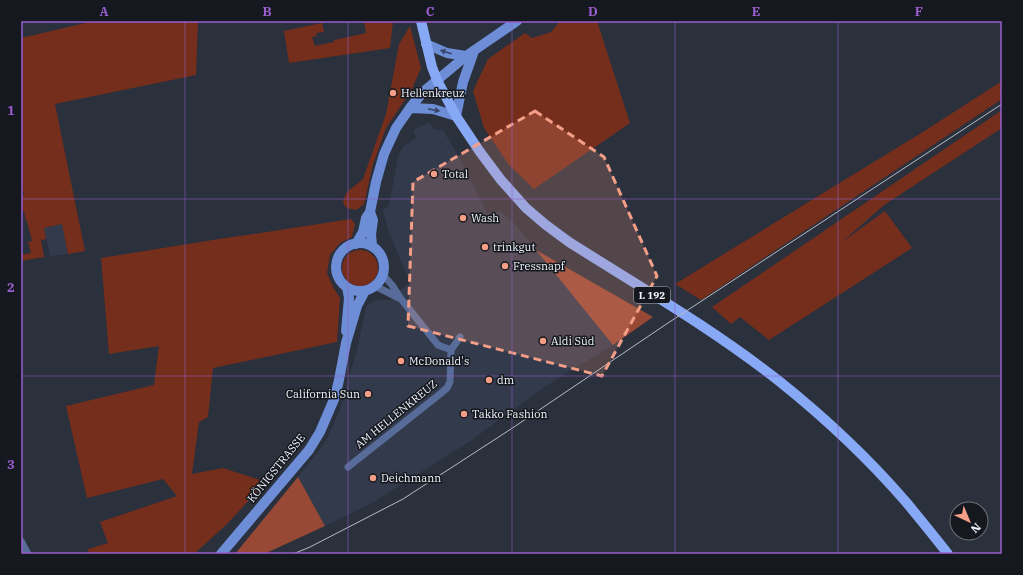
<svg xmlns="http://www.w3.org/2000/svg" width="1023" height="575" font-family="'IBM Plex Serif',serif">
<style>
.built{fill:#323a4c}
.green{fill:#752e1c}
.forest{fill:#984935}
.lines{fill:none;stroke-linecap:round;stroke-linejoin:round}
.street{stroke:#586c9a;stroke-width:7}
.secondary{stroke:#6d8dd7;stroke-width:10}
.primary{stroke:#87a8f4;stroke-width:10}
.tram{stroke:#b7bcc5;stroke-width:1}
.oneway{fill:#384768}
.marked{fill:#f49e87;fill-opacity:0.2;stroke:#f49e87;stroke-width:3;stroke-dasharray:8 5;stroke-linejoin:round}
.grid{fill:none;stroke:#985ece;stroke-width:1;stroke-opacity:0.55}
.poi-dot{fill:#f49e87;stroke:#15181e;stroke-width:1.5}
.labels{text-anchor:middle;stroke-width:3;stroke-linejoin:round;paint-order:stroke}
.shield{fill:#15181e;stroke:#aeb1b9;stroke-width:1}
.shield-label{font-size:10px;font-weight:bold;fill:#eff3fb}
.poi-label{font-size:11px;fill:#eff3fb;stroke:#15181e;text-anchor:start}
.street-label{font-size:11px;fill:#eff3fb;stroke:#15181e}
.neatline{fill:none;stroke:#985ece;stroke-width:1.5}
.grid-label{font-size:13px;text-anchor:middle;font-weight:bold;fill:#985ece}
</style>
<rect width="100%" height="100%" fill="#2a303c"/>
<!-- built -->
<path class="built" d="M 430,122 L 434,130 L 443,130 L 459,157 L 487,213 L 500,211 L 512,221 L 547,262 L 613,345 L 543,388 L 469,442 L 372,503 L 325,526 L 298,477 L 325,443 L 339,412 L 357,350 L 366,306 L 376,300 L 390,300 L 410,282 L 388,230 L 383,209 L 389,206 L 398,156 L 404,146 L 416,138 L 413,130 Z
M 62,224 L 68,254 L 50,256 L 44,228 Z"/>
<!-- green -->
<path class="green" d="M 94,21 L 198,21 L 196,75 L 55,104 L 85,251 L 68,254 L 62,224 L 44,228 L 46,239 L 41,240 L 44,257 L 21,261 L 21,255 L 31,253 L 28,242 L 32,241 L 27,221 L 26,221 L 24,211 L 22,211 L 21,196 L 24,195 L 21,181 L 21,38 Z
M 364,21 L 393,21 L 390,48 L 289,63 L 284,31 L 322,23 L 324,32 L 316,33 L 317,36 L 312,37 L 315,46 L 334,42 L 334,40 L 366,33 Z
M 560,21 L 597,21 L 630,123 L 534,189 L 509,165 L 484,128 L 473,91 L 488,59 L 525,33 L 532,38 L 551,32 Z
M 410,26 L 421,68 L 412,89 L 386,128 L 373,164 L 364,204 L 356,210 L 347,208 L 344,205 L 343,200 L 347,192 L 363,179 L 386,114 L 399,44 Z
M 1002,81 L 1002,99 L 701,300 L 675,284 L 926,130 Z
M 1002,110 L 1002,128 L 884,205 L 842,242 L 885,211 L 912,248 L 769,340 L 740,317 L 731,324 L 712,307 Z
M 351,219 L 355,224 L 352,237 L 340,243 L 330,255 L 327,273 L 333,287 L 340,298 L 337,342 L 213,368 L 208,417 L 199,422 L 192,474 L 223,468 L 266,482 L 227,524 L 194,554 L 89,554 L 88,549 L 108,543 L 100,522 L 177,496 L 163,479 L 87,498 L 66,406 L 154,385 L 159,346 L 109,354 L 101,258 L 225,238 L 254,234 Z
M342 268a18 18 0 1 1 36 0a18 18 0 1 1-36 0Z"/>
<!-- forest -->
<path class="forest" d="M 536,250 L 653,317 L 613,345 Z
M 298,477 L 325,526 L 264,554 L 235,554 Z"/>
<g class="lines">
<!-- street -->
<path class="street" d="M 383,275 L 392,285 L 401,299 L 438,345 L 451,350
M 375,286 L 401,299
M 348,467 L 440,394 L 447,388 L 450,382 L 451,350 L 460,337
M 21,541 L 28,554"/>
<!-- secondary -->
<path class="secondary" d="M 426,44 L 447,53 L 466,56
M 410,108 L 433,109 L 456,116 L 463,82 L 474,51
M 370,212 L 373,220 L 371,234 L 372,246
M336 267a24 24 0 1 1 48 0a24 24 0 1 1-48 0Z
M 356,244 L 363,232 L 366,218 L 370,212 L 376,182 L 384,154 L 396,128 L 410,108 L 423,92 L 466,56 L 517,21
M 346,331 L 349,298 L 347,287
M 221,554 L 309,450 L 320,432 L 335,397 L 339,380 L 346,343 L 357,306 L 365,291"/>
<!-- primary -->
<path class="primary" d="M 421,21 L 432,67 L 437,80 L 456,116 L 480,152 L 501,180 L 526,208 L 546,225 L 569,242 C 640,287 713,329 779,381 C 824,417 868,458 906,502 C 920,519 934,536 948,554"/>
<!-- tram -->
<path class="tram" d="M 293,554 L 310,547 L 403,499 L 511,429 L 665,325 L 700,302 L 1002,104"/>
</g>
<!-- one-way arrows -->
<defs><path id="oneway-solid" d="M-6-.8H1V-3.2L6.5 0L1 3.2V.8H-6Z"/></defs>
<g class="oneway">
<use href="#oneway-solid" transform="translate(446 52) rotate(-162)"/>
<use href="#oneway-solid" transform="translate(434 110) rotate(11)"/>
</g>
<!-- marked area -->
<path class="marked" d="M 535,111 L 604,157 L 657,276 L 602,376 L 408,326 L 413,182 Z"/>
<!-- grid -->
<path class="grid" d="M 185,21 L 185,554M 348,21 L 348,554M 512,21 L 512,554M 675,21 L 675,554M 838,21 L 838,554M 21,199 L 1002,199M 21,376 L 1002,376"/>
<!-- markers -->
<g class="poi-dot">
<circle cx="393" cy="93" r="4"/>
<circle cx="434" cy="174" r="4"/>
<circle cx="463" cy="218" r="4"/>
<circle cx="485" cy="247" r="4"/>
<circle cx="505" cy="266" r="4"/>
<circle cx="543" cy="341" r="4"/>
<circle cx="401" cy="361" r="4"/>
<circle cx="489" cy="380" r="4"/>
<circle cx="368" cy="394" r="4"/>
<circle cx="464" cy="414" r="4"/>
<circle cx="373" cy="478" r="4"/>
</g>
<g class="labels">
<!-- shield labels -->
<rect class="shield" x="634" y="287" width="36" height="16" rx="3"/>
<g class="shield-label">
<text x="652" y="299">L 192</text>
</g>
<!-- poi labels -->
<g class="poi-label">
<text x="401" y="97">Hellenkreuz</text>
<text x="442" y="178">Total</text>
<text x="471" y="222">Wash</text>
<text x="493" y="251">trinkgut</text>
<text x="513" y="270">Fressnapf</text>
<text x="551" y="345">Aldi Süd</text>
<text x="409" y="365">McDonald's</text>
<text x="497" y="384">dm</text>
<text x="360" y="398" text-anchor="end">California Sun</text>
<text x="472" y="418">Takko Fashion</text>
<text x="381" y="482">Deichmann</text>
</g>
<!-- street labels -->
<g class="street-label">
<text transform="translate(396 414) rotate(-39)" y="4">AM HELLENKREUZ</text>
<text transform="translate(276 468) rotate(-51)" y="4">KÖNIGSTRASSE</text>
</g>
</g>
<!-- border -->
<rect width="1023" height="575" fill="none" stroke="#15181e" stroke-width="44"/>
<!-- north arrow -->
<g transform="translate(969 521) rotate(136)"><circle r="19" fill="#15181e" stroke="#6c7076"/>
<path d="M0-3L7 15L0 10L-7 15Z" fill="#f49e87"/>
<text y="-6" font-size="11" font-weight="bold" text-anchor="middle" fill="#eff3fb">N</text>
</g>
<rect x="22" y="22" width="979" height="531" class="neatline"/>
<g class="grid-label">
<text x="104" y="16">A</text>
<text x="267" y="16">B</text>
<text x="430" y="16">C</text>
<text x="593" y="16">D</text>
<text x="756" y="16">E</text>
<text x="919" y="16">F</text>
<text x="11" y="115">1</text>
<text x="11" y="292">2</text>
<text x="11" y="469">3</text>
</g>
</svg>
